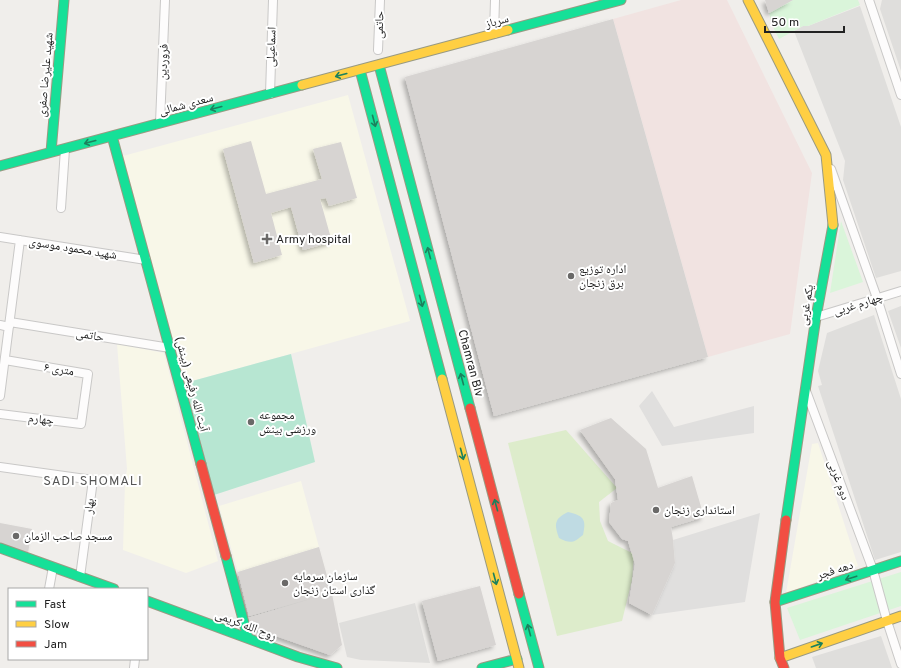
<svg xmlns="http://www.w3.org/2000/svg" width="901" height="668" font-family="Overpass,'Noto Naskh Arabic',sans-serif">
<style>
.residential{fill:#dfdedc}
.commercial{fill:#f1e3e1}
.education{fill:#f8f7e8}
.grass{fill:#ddeccb}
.park{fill:#daf5da}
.pitch{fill:#b7e6d2}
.parking{fill:#e0dfde}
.water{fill:#bfdbe3}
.building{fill:#d7d4d2;filter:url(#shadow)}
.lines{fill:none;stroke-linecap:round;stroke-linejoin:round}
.street-casing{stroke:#c9c8c7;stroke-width:10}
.fast-casing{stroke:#999a82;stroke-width:11}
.slow-casing{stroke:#999a82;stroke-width:11}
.jam-casing{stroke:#999a82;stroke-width:11}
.street{stroke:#fdfcfc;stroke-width:8}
.fast{stroke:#16e098;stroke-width:9}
.slow{stroke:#ffcf43;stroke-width:9}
.jam{stroke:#f24e42;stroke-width:9}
.oneway{stroke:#1c815d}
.poi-dot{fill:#6a6968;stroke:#fff;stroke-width:1.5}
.labels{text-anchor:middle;stroke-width:4;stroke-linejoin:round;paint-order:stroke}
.street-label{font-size:12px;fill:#222;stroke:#fff}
.poi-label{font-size:12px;fill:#222;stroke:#fff;text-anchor:start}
.neighbourhood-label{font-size:13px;letter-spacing:1px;fill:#555;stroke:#fff}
</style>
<defs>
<filter id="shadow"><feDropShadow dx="-3" dy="3" stdDeviation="2" flood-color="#0004"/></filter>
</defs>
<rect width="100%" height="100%" fill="#f0eeeb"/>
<!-- residential -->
<path class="residential" d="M 882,0 L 901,0 L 901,71 L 880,9 Z
M 860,6 L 901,127 L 901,271 L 876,278 L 843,180 L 845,161 L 794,31 L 803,26 L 808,26 Z
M 901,306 L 901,348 L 888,311 Z
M 874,315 L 901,399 L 901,552 L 875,560 L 818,386 L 822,385 L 818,371 L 827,333 Z
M 415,603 L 430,663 L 361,660 L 347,657 L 339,623 Z
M 881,636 L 892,668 L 816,668 L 812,657 Z"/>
<!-- commercial -->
<path class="commercial" d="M 681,0 L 727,0 L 812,173 L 790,334 L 708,357 L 613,19 Z"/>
<!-- education -->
<path class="education" d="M 348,95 L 410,321 L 185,383 L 123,156 Z
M 117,344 L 164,353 L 218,561 L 186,573 L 123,550 L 125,482 L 127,469 Z
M 818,443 L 858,566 L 786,593 L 812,444 Z
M 301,481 L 319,547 L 238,572 L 219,506 Z"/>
<!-- grass -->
<path class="grass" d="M 566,430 L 617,488 L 599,502 L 600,521 L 608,541 L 634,554 L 632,580 L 622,621 L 557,636 L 508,443 Z"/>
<!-- park -->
<path class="park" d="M 793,0 L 858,0 L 860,5 L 808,26 L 803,26 L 779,39 L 773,27 L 769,13 Z
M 841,221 L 863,282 L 830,293 Z
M 901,572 L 901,606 L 800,640 L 787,608 Z"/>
<!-- pitch -->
<path class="pitch" d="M 291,354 L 315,462 L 214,495 L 185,383 Z"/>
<!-- parking -->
<path class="parking" d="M 652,391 L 674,427 L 754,406 L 754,433 L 662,446 L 639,406 Z
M 760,513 L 745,602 L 652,615 L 675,563 L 673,540 Z"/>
<!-- water -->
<path class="water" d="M 568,512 C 585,516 586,520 583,535 C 573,543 571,544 559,538 C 554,524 554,519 568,512 Z"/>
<!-- building -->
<path class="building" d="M 765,0 L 793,0 L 769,13 Z
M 613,19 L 708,357 L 494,416 L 405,77 Z
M 251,141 L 266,194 L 322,179 L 313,149 L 341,142 L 357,198 L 329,206 L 326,198 L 320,199 L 332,242 L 303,250 L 291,207 L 271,213 L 282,255 L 254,263 L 223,149 Z
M 611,418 L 646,449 L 658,488 L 692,476 L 704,517 L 671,527 L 673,540 L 675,563 L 652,615 L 629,603 L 635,564 L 628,541 L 622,539 L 609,522 L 611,503 L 618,500 L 615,479 L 580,430 Z
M 0,523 L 32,529 L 28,553 L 0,543 Z
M 319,547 L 332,594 L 342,645 L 330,655 L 253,628 L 248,618 L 317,597 L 249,616 L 238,572 Z
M 480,586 L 496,645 L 438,661 L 422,601 Z"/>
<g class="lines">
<defs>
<path id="street" d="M 869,0 L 901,95
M 494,34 L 495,0
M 378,50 L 380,0
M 270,94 L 273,0
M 160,123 L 165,0
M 831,169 L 877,298 L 901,374
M 61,208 L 65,149
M 0,237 L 146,260
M 816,317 L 901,291
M 10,322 L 170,348
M 0,325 L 9,327
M 806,391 L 873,570 L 887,621 L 901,664
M 0,396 L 20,240
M 0,414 L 81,424 L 88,374 L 5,360
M 0,467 L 93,480 L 80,577
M 49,589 L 53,567
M 134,668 L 135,659"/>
<path id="fast" d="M 508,30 L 621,0
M 379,65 L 470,408
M 360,70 L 442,379
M 112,136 L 201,464
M 51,152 L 64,0
M 0,166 L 302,85
M 786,520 L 816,317 L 833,225
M 0,548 L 114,589
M 226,556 L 248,638
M 519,594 L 539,668
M 147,601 L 298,657 L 337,668
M 775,602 L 901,561
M 482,668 L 517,659"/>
<path id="slow" d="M 748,0 L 826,155 L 833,225
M 302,85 L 508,30
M 442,379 L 519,668
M 780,658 L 901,616"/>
<path id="jam" d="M 470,408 L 519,594
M 201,464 L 226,556
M 784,668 L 780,658 L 775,602 L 786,520"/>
</defs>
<!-- street casing -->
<use href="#street" class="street-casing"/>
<!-- fast casing -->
<use href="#fast" class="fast-casing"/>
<!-- slow casing -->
<use href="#slow" class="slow-casing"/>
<!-- jam casing -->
<use href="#jam" class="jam-casing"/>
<!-- street -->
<use href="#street" class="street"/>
<!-- fast -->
<use href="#fast" class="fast"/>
<!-- slow -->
<use href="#slow" class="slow"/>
<!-- jam -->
<use href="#jam" class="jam"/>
</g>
<!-- one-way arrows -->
<defs><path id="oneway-shaft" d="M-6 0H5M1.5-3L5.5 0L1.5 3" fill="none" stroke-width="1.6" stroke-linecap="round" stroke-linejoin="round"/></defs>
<g class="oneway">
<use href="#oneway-shaft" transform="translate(341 75) rotate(165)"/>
<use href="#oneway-shaft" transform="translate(216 108) rotate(165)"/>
<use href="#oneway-shaft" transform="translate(374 121) rotate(75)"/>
<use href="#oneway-shaft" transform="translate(90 142) rotate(165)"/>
<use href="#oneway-shaft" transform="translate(429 253) rotate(-105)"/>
<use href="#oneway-shaft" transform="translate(421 301) rotate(75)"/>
<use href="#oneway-shaft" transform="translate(462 379) rotate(-105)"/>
<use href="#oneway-shaft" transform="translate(462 454) rotate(75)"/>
<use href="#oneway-shaft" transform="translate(496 505) rotate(-105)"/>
<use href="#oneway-shaft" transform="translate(851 578) rotate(162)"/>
<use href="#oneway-shaft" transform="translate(495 579) rotate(75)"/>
<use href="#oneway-shaft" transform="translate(529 630) rotate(-105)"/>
<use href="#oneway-shaft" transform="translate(817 645) rotate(-19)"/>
</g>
<!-- markers -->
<g class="poi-dot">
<path d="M265 233h4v4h4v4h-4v4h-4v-4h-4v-4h4z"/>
<circle cx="571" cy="276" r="4"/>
<circle cx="251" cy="422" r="4"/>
<circle cx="656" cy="510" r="4"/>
<circle cx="16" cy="536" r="4"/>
<circle cx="285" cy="583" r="4"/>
</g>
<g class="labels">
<!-- street labels -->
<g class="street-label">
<text transform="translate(497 21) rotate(-15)" y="4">سرباز</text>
<text transform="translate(379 25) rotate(-88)" y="4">حاتمی</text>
<text transform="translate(271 47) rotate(-88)" y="4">اسماعیلی</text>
<text transform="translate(163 62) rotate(-88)" y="4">فروردین</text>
<text transform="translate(45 75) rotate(-85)" y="4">شهید علیرضا صفری</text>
<text transform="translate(186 104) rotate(-15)" y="4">سعدی شمالی</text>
<text transform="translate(73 248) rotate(9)" y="4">شهید محمود موسوی</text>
<text transform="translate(858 304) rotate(-17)" y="4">چهارم غربی</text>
<text transform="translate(806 305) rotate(-81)" y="4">یکم غربی</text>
<text transform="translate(90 335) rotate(9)" y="4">حاتمی</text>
<text transform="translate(471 363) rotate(75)" y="4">Chamran Blv</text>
<text transform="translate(59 369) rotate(9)" y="4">۶ متری</text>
<text transform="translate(192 384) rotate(75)" y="4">آیت الله رفیعی (بینش)</text>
<text transform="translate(41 419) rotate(7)" y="4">چهارم</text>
<text transform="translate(839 480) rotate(70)" y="4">دوم غربی</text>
<text transform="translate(89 506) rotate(-82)" y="4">بهار</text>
<text transform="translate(835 570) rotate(-18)" y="4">دهه فجر</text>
<text transform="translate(246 625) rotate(21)" y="4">روح الله کریمی</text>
</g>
<!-- poi labels -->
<g class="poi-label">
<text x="276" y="243">Army hospital</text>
<text x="579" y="273">اداره توزیع<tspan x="579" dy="14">برق زنجان</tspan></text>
<text x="259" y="419">مجموعه<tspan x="259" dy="14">ورزشی بینش</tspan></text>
<text x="664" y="514">استانداری زنجان</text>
<text x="24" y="540">مسجد صاحب الزمان</text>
<text x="293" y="580">سازمان سرمایه<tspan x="293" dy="14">گذاری استان زنجان</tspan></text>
</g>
<!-- neighbourhood labels -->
<g class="neighbourhood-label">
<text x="93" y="485">SADI SHOMALI</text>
</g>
</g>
<!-- legend -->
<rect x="8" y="588" width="140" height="72" fill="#ffffff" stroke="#a7a7a7"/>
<rect x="16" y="601" width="20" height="6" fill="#16e098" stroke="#a7a7a7"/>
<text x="44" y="608" font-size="12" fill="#222222">Fast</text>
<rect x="16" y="621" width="20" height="6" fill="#ffcf43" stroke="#a7a7a7"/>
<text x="44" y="628" font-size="12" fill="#222222">Slow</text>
<rect x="16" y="641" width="20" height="6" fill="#f24e42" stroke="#a7a7a7"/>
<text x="44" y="648" font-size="12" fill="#222222">Jam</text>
<!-- scale -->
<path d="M765 26v6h79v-6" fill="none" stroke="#222222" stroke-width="2"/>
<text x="771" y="26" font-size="12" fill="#222222" stroke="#ffffff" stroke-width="3" paint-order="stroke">50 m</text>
</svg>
